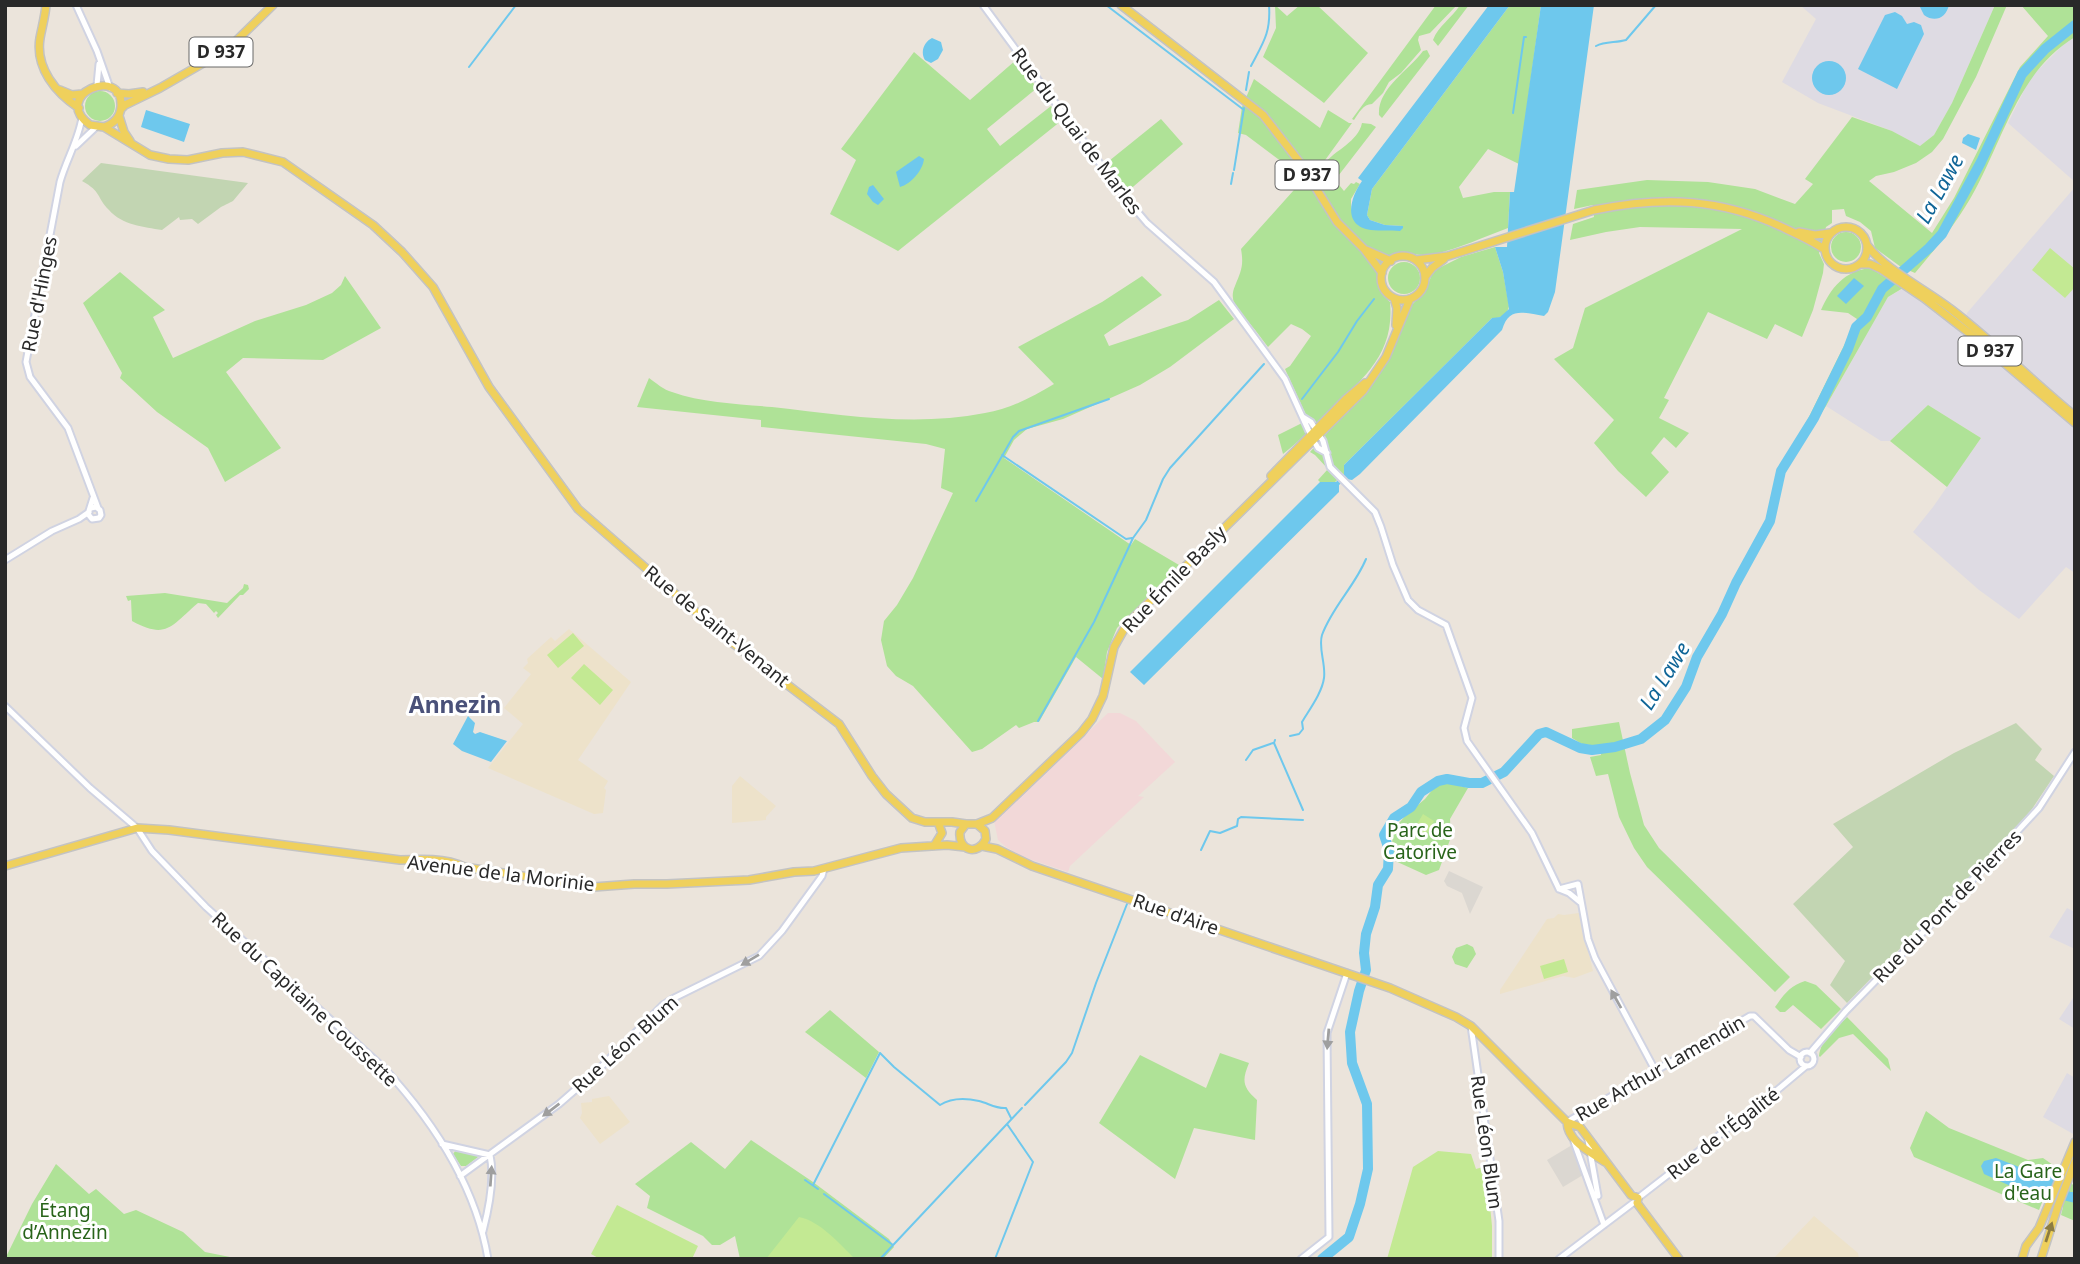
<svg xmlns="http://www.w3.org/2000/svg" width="2080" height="1264" font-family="'Noto Sans',sans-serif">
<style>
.industrial{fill:#dedbe3}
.education{fill:#ede2ca}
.medical{fill:#f2d8d8}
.green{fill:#afe297}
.cemetery{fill:#c2d5b2}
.pitch{fill:#c3e993}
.plaza{fill:#dbd7d1}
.water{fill:#6ec8ed}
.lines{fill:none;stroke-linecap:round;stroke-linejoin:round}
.stream{stroke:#6ec8ed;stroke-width:2}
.river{stroke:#6ec8ed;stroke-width:10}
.minor-casing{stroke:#d0d3e2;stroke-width:9}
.major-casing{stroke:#c3c3c3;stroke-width:10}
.minor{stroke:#fff;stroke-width:5}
.major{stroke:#efd05c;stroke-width:7}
.oneway{fill:#9f9f9f}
.oneway2{fill:#8c7c42}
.labels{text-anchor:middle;stroke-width:6;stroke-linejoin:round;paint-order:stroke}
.shield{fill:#fff;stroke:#696969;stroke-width:2}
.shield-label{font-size:18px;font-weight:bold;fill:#292929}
.street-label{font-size:19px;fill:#292929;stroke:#fff}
.park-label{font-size:19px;fill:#28641a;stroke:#fff}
.water-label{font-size:21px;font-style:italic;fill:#0f6597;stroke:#fff}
.quarter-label{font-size:23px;font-weight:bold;fill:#4a5179;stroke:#fff}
</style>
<rect width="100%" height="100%" fill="#ebe4db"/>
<!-- industrial -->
<path class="industrial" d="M 1800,5 L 1995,5 L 1952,103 L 1934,135 L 1920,146 L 1892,131 L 1818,103 L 1782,82 L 1816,19 Z
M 2075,37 L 2075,182 L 2008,123 L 2030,78 L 2065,43 Z
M 2075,187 L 2073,200 L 2075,201 L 2075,573 L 2066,567 L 2019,619 L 1979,590 L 1913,532 L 1933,507 L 1981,438 L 1928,405 L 1890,441 L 1881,441 L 1826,406 L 1888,297 L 1911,284 L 1963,324 L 1967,313 Z
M 2067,908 L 2075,912 L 2075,949 L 2049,937 Z
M 2075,995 L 2075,1029 L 2059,1019 Z
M 2067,1073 L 2075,1078 L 2075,1135 L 2043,1117 Z"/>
<!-- education -->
<path class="education" d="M 569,629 L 631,682 L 578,760 L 608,781 L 604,788 L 606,790 L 603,813 L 594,814 L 488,768 L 523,724 L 504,708 L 531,674 L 523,668 L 528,663 L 527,659 L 551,637 L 555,641 Z
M 740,776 L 776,806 L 766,817 L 766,820 L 732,823 L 732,786 Z
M 1579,913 L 1593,971 L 1574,978 L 1563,976 L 1500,994 L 1500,990 L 1547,919 L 1554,918 L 1558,914 L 1564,915 Z
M 609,1096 L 630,1122 L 600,1144 L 580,1118 L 582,1113 L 581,1103 L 592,1102 L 592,1099 Z
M 1814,1216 L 1858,1253 L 1859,1259 L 1773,1259 Z"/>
<!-- medical -->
<path class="medical" d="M 1108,713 L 1120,713 L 1136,721 L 1175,762 L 1138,796 L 1144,797 L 1070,866 L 1068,872 L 1023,857 L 1006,847 L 998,840 L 994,821 Z"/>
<!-- green -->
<path class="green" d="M 1275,5 L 1287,16 L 1300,5 L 1317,5 L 1368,53 L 1324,103 L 1263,57 L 1276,28 Z
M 1436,5 L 1457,5 L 1430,33 L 1419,36 L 1418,40 L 1421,50 L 1401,73 L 1389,82 L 1383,93 L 1372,104 C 1363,104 1359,113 1354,120 L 1352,119 Z
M 1460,5 L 1469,5 L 1438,46 L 1433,40 C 1438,26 1452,18 1460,5 Z
M 1510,5 L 1541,5 L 1519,164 L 1488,149 L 1459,187 L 1463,198 L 1494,192 L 1510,192 L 1508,228 C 1484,237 1460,248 1435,254 C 1417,258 1406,249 1387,256 C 1377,274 1371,287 1390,302 C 1395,355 1362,380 1326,413 C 1312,427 1299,442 1283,454 L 1278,435 L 1312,418 L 1306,415 L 1285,369 L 1290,366 L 1311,336 L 1302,329 L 1291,324 L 1268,347 C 1262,339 1257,332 1251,325 C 1242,312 1227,304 1235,286 C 1241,271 1244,266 1241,249 L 1302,181 L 1298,174 L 1246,135 L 1238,133 L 1242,107 L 1254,79 L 1320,128 L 1328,110 L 1349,123 L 1352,123 L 1323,163 L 1324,164 C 1335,150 1358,142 1362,123 L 1371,124 L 1376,127 L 1335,180 L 1344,191 L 1351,183 L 1354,184 L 1356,182 L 1360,184 L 1351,199 L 1351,207 L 1356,222 L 1362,227 L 1403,226 L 1385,225 L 1370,220 L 1367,215 L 1372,189 Z
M 1995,5 L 2007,5 L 1976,77 L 1943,139 L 1932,152 L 1916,163 L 1894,172 L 1876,176 L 1869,181 L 1932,233 L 1954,198 L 2020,67 L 2048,36 L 2021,5 L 2075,5 L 2075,37 C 2020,70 2004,136 1975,190 C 1959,220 1937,247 1915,273 L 1901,267 L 1875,248 L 1871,231 L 1860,222 L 1846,216 L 1844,209 L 1832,210 L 1832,223 L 1826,227 L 1819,253 L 1824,264 L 1823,273 L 1813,310 L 1802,337 L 1775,324 L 1767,339 L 1708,312 L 1664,398 L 1669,400 L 1659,418 L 1689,433 L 1676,448 L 1664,437 L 1651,453 L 1669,472 L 1646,497 L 1618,471 L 1594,443 L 1614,420 L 1554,359 L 1573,348 L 1585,308 L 1742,229 L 1640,227 L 1606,232 L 1570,240 L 1573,224 L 1594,217 L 1593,205 L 1574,209 L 1577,190 L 1647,180 L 1708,182 L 1755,189 L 1795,204 L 1813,184 L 1805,179 L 1852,117 L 1892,131 L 1920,146 L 1934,135 L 1952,103 Z
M 1427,50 L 1430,56 L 1382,118 L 1379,115 C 1377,89 1409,70 1423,51 Z
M 914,52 L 970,100 L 1016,60 L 1037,88 L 987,129 L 1000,146 L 1051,106 L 1061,121 L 898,251 L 830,214 L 856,160 L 841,149 Z
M85 106a15 15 0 1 1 30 0a15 15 0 1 1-30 0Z
M 1161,119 L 1183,144 L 1120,198 L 1099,169 Z
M1831 247a15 15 0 1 1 30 0a15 15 0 1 1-30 0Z
M 1495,247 L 1503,272 L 1509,306 C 1508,315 1499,319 1492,318 L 1344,465 L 1344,474 L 1335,482 L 1320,482 L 1318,480 L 1328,469 L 1315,455 L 1310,452 L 1377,378 L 1388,361 L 1409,308 L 1426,290 L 1433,271 L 1461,257 Z
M1388 278a16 16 0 1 1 32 0a16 16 0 1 1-32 0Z
M 1870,268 L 1903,288 L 1888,297 L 1826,406 L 1804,439 L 1799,434 L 1808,419 L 1857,319 L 1848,313 L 1821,310 C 1831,288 1844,271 1870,268 Z
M 120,272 L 165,310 L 153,317 L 173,358 L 255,321 L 306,305 L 332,293 L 341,285 L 345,276 L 381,328 L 323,360 L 243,358 L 226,372 L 281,448 L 225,482 L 208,448 L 157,412 L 120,378 L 122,373 L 83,303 Z
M 1142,276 L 1162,295 L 1104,335 L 1109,346 L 1188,320 L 1219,300 L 1234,319 L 1170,367 L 1140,385 L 1063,419 L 1027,429 L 1014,440 L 1004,458 L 1131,545 L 1135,539 L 1179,565 L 1117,628 L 1107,652 L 1103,679 L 1076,657 L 1039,722 L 1034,722 L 1019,728 L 1016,725 L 982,749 L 972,752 L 913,686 L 896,676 L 887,666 L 881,640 L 884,621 L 897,605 L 913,578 L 953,493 L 941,488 L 945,449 L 926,444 L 761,427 L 761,420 L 637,407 L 649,378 C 656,383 664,390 672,392 C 703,403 739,404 772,407 C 843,415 914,427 985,413 C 1010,409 1032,397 1054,384 L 1018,347 L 1102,302 Z
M 1928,405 L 1981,438 L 1947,487 L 1890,441 Z
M 244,584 L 248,585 L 249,589 L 243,595 L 240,595 L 218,618 L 216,615 L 218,613 L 216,611 L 214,613 L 206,604 L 198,603 C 171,626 167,640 132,621 L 131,600 L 128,601 L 126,596 L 165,593 L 227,603 L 243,588 Z
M 1619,722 L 1630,773 L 1644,825 L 1659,848 L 1790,977 L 1775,992 L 1647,867 L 1634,848 L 1619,817 L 1608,774 L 1596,776 L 1590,757 L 1601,755 L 1599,746 L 1582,744 L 1572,738 L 1572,729 Z
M 1445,782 L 1468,788 L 1450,819 L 1451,837 L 1439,870 L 1426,875 L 1393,860 L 1392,831 L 1407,814 L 1425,799 L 1437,784 Z
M 1467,944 L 1473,947 L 1476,954 L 1467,968 L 1455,964 L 1452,957 L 1456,948 Z
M 1805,981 L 1816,985 L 1841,1009 L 1821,1029 L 1793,1005 L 1785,1012 L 1780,1012 L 1775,1007 C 1784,994 1790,986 1805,981 Z
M 830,1010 L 879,1052 L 866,1078 L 805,1032 Z
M 1847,1017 L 1888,1059 L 1891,1071 L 1853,1034 L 1839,1038 L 1820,1057 L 1819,1056 C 1821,1039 1836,1029 1847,1017 Z
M 1220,1053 L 1249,1063 C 1242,1080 1242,1087 1257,1100 L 1255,1140 L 1194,1128 L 1175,1179 L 1099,1123 L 1140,1055 L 1206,1088 Z
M 1926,1111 L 1949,1128 L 2028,1160 L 2043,1158 L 2056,1167 L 2075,1187 L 2075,1221 L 2061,1215 L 2063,1207 L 2043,1200 L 2039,1210 L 1914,1157 L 1910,1148 Z
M 751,1140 L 813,1182 L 889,1239 L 894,1247 L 883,1259 L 740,1259 L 735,1236 L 720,1245 L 712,1245 L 703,1236 L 647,1208 L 650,1196 L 635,1184 L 691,1142 L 725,1169 Z
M 456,1150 L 476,1152 L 478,1157 L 466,1166 L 461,1166 L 453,1154 Z
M 56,1164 L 89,1194 L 96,1189 L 124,1214 L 136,1210 L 183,1232 L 205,1252 L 240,1259 L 5,1259 L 32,1204 Z"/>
<!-- cemetery -->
<path class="cemetery" d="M 101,163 L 248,183 L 233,201 L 221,207 L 198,224 L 192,219 L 180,220 L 179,217 L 162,230 C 144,227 122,225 109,210 C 96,197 102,192 82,181 Z
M 2016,723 L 2042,749 L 2035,760 L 2054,776 L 2032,809 L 1995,851 L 1847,1003 L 1830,985 L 1845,961 L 1793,904 L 1853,847 L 1833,824 L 1954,753 Z"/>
<!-- pitch -->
<path class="pitch" d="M 2050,248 L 2075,269 L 2075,287 L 2065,298 L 2032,270 Z
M 573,633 L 584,646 L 558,668 L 547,655 Z
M 584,664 L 613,690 L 600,705 L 571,678 Z
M 1423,814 L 1434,821 L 1424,838 L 1413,831 Z
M 1564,959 L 1568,972 L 1544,979 L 1540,966 Z
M 1438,1151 L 1471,1154 L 1476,1169 L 1486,1166 L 1492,1226 L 1492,1259 L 1387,1259 L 1413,1167 Z
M 617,1205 L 698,1246 L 692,1259 L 600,1259 L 591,1254 Z
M 799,1217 C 820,1221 840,1244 855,1259 L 766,1259 Z"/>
<!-- plaza -->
<path class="plaza" d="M 1449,871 L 1483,887 L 1470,914 L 1462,893 L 1447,886 L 1444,881 Z
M 1572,1145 L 1583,1175 L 1563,1187 L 1547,1160 Z"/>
<!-- water -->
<path class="water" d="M 1489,5 L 1510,5 L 1372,189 L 1367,215 L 1370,220 L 1385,225 L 1403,226 L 1403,228 L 1400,231 C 1390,230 1380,231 1371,230 C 1342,226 1350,198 1362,181 L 1358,178 Z
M 1541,5 L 1594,5 L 1555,292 L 1548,312 L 1544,316 C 1524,313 1509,306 1502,330 L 1360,474 L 1352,480 L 1346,479 L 1339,485 L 1339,492 L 1144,685 L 1130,672 L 1320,482 L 1336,482 L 1344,474 L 1344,465 L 1492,318 L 1500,317 L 1509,309 L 1503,272 L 1495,247 L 1507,247 L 1510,192 L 1514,192 Z
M 1919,5 L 1949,5 C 1946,18 1935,23 1924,15 Z
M 1895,12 L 1902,16 L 1907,24 L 1914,22 L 1921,25 L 1924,34 L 1897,89 L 1858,69 L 1885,15 Z
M 932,38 L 941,42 L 943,50 L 938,59 L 931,63 L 925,60 C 920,52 924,42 932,38 Z
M1812 78a17 17 0 1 1 34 0a17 17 0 1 1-34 0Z
M 146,110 L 190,124 L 184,142 L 141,127 Z
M 1968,134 L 1980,138 L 1976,150 L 1962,143 L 1963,138 Z
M 919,156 L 924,159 C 923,170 911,184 900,187 L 896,172 Z
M 873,185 L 884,199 L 878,205 L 873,202 L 867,194 L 869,187 Z
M 1854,278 L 1864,286 L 1846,304 L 1837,296 Z
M 468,716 L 475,723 L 473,732 L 475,734 L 480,732 L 507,741 L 491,762 L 462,751 L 453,744 Z
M 1996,1158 L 2027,1170 L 2046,1166 C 2054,1174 2061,1184 2070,1192 L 2075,1192 L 2075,1203 L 2015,1188 L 1984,1174 L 1981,1166 L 1984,1161 Z"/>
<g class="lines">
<!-- stream -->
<path class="stream" d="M 1106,5 L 1244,110
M 1596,46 C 1605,41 1616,43 1626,40 L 1656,5
M 1251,66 C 1263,43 1271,33 1269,5
M 469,67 L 516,5
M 1246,90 L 1249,72
M 1513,113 L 1524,37 L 1526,37
M 1234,170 L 1244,108
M 1231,184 L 1233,173
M 1302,399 L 1338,352 L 1357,321 L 1374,299
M 1002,455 L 1126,539 L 1132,538
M 976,501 L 1013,437 L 1019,431 L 1109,399
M 1038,721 L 1094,622 L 1133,538 L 1146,520 L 1163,479 L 1170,468 L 1264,364
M 1290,736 L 1299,734 L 1303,729 L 1302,722 C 1309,710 1322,693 1324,678 C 1326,664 1318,648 1322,635 C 1332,607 1355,586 1366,559
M 1275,740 L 1274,743 L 1303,810
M 1246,760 L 1253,750 L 1273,743
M 1201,850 L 1210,831 L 1220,833 L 1237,826 L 1238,819 L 1241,817 L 1303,820
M 1025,1105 L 1066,1062 L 1072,1053 L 1096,983 L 1127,904
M 805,1180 L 818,1189
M 813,1185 L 880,1053 L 894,1067 L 940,1105 C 951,1098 966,1098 979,1101 C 988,1103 996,1109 1006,1108 L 1011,1118
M 824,1194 L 893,1245
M 880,1259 L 1022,1108
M 995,1259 L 1033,1162 L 1007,1124"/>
<!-- river -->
<path class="river" d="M 1322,1259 L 1349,1237 L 1360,1204 L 1368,1169 L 1367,1104 L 1352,1063 L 1350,1032 L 1359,991 L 1366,970 L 1364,953 L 1366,934 L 1375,907 L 1378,885 L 1388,869 L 1389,850 L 1384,835 L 1394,818 L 1411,807 L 1421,792 L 1438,781 L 1447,779 L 1469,783 L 1482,783 L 1504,772 L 1539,734 L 1546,732 L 1580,748 L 1592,750 L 1615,747 L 1641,739 L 1665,720 L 1686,687 L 1697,657 L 1722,614 L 1736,583 L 1770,521 L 1781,471 L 1814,418 L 1848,349 L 1856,327 L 1867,317 L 1882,289 L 1929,248 L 1942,234 L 1981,162 L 2022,74 L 2045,49 L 2075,25"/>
<defs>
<path id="minor" d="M 76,5 L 97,51 L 110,88
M 983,5 L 1124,196 L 1147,223 L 1214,282 L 1285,379 L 1312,438 L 1318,448 L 1327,453
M 97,85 L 99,64
M 82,117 C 79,139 66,160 60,182 L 26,362 L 30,377 L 68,428 L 98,508
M 76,146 L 96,127
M 1303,417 L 1311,422 L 1323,441 L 1330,467 L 1375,512 L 1381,527 L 1393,565 L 1408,600 L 1418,610 L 1446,625 L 1472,698 L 1464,728 L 1467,741 L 1532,833 L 1559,889
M 91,508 L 96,507 L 100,510 L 101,515 L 99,518 L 92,519 L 88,514 L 93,498
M 5,560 L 52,531 L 79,519 L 89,512
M 5,706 L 90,788 L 137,828 L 152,851 L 206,907 L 384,1068 C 433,1121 476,1187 488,1259
M 1559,889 L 1578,884 L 1588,939 L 1595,958 L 1655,1070
M 1559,889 L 1569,893 L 1580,902
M 1471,1026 L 1499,1221 L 1499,1259
M1800 1059a7 7 0 1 1 14 0a7 7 0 1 1-14 0Z
M 1810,1053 L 1846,1011 L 1938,917 L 2039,808 L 2075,752
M 1567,1122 L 1750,1016 L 1754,1016 L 1789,1050 L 1801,1057
M 1588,1140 L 1598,1196
M 1574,1142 L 1604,1225
M 442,1144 L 490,1155
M 460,1176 L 559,1104 L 598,1070 L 663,1005 L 674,998 L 759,956 L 782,931 L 822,876 L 824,869
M 1638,1198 L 1775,1092 L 1806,1066
M 483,1231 C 489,1208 495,1178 490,1155
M 1301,1259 L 1329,1237 L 1327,1033 L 1347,973
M 1559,1259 L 1633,1203"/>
<path id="major" d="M 46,5 C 45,17 42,27 40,38 C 35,68 56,93 79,108
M 1121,5 L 1263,115 L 1301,164 L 1337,222 L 1364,249 L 1382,273
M 60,90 L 72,95 L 82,94
M 117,93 L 129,94 L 143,92
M 121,109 L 125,105 L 160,88 L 212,58 L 235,42 L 273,5
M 119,116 L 124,132 L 130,141
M 104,127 C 113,124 120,118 121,107 C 124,64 49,95 90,125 L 104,127 L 150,155 L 169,159 L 188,160 L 222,153 L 243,152 L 283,162 L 373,225 L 402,252 L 433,287 L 489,387 L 578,509 L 726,638 L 839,724 L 872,776 L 886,794 L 912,818 L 925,822 L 952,822 L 966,824 L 977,824 L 992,818 L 1081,733 L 1092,719 L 1103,696 L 1114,647 L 1127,624 L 1363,391 L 1386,357 L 1410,299
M1825 248a21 21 0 1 1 42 0a21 21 0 1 1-42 0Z
M 1799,232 L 1815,235 L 1830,233
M 1867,245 C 1885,270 1927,290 1952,310 C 1995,343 2033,382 2075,416
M 1366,250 L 1391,261
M1381 278a22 22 0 1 1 44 0a22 22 0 1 1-44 0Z
M 1416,260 L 1448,256 L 1594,210 C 1663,196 1722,198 1786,229 C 1799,235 1812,241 1824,249
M 1860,264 L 1870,264 L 1881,269 L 1924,298 L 1969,333 L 2075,423
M 1425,277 L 1432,268 L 1444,259
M 1394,298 L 1397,308 L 1396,325
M 1271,476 L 1346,399 L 1365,383
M 966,824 L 960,832 C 958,851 978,856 986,839 L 985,831 L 977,824
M 934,846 L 942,833 L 938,822
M 982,846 L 997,849 L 1032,866 L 1390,988 L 1456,1017 L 1471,1026 L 1567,1122 L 1580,1127 L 1631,1195 L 1638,1198 L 1637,1203 L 1679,1259
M 5,866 L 137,828 L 169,830 L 400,860 C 420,859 446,858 464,867 L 594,887 L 634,884 L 667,884 L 749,880 L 794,872 L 814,871 L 901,848 L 947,845 L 965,847
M 1567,1122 C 1568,1142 1589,1151 1605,1162
M 2022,1259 L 2026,1246 L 2039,1228 L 2075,1142
M 2041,1259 L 2058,1206 L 2075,1162"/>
</defs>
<!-- minor casing -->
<use href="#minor" class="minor-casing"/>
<!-- major casing -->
<use href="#major" class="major-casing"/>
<!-- minor -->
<use href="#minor" class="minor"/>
<!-- major -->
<use href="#major" class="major"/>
</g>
<!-- one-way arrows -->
<defs><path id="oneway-solid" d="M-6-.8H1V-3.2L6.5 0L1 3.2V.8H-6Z" transform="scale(1.75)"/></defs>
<g class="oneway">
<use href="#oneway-solid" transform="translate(750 960) rotate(149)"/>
<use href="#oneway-solid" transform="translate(1616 999) rotate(-119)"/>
<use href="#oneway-solid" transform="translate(1328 1039) rotate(95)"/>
<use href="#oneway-solid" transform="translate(551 1110) rotate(143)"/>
<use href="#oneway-solid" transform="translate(491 1176) rotate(-86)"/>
</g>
<use class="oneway2" href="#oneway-solid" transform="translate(2049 1232) rotate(-72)"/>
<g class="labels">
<!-- shield labels -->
<g class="shield">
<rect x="189.5" y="37.5" width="63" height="29" rx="5"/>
<rect x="1275.5" y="160.5" width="63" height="29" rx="5"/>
<rect x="1958.5" y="336.5" width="63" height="29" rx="5"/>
</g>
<g class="shield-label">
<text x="221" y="58">D 937</text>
<text x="1307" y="181">D 937</text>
<text x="1990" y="357">D 937</text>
</g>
<!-- street labels -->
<g class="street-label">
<text transform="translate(1077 131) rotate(53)" y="7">Rue du Quai de Marles</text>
<text transform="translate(39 294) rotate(-79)" y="7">Rue d'Hinges</text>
<text transform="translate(1174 579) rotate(-46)" y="7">Rue Émile Basly</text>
<text transform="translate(717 626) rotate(39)" y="7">Rue de Saint-Venant</text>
<text transform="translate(501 873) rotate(7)" y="7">Avenue de la Morinie</text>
<text transform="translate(1947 906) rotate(-46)" y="7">Rue du Pont de Pierres</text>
<text transform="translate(1176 914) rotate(19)" y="7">Rue d'Aire</text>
<text transform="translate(305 999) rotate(43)" y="7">Rue du Capitaine Coussette</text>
<text transform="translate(625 1044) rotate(-42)" y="7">Rue Léon Blum</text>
<text transform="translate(1660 1068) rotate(-30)" y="7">Rue Arthur Lamendin</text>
<text transform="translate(1723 1133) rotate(-38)" y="7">Rue de l'Égalité</text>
<text transform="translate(1487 1142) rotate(82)" y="7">Rue Léon Blum</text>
</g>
<!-- park labels -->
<g class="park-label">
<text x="1420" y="837">Parc de<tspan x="1420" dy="22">Catorive</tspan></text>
<text x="2028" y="1178">La Gare<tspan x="2028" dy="22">d'eau</tspan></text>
<text x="65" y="1217">Étang<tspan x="65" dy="22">d’Annezin</tspan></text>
</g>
<!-- water labels -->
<g class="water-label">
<text transform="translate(1940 189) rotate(-61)" y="7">La Lawe</text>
<text transform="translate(1665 676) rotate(-58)" y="7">La Lawe</text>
</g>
<!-- quarter labels -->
<g class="quarter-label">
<text x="455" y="713">Annezin</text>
</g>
</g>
<!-- border -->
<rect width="2080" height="1264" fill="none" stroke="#292929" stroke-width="14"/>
</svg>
